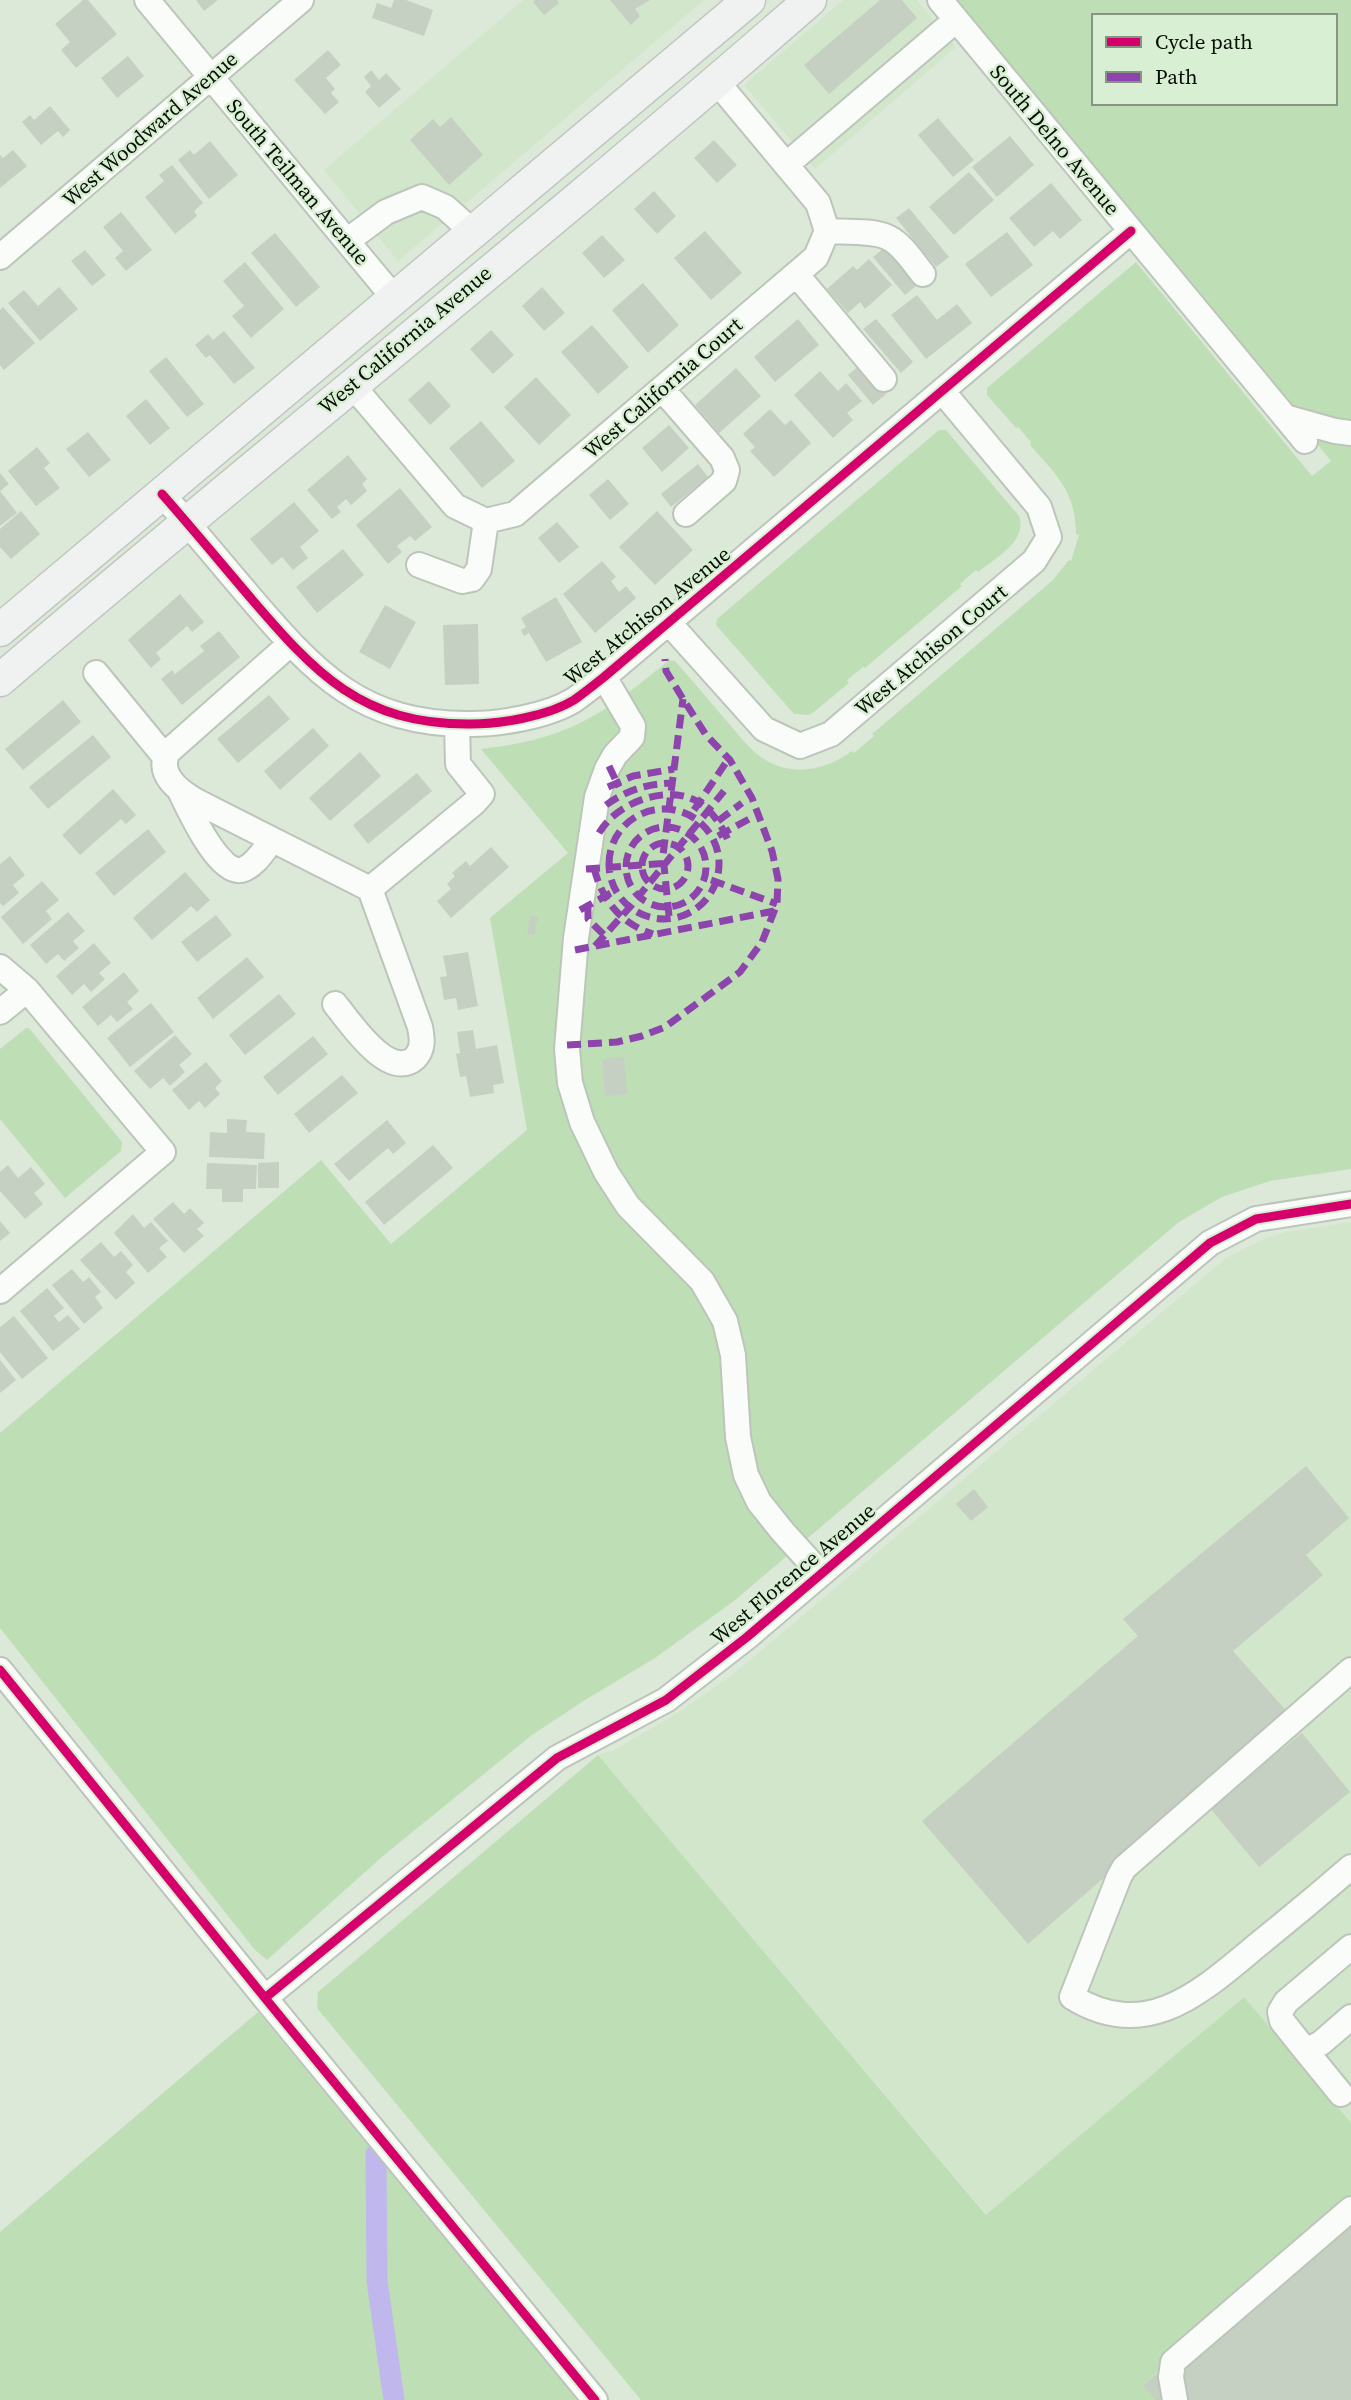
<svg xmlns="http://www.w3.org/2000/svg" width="1351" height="2400" font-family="'Source Serif 4',serif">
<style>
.built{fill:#d2e6cc}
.green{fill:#bedfb5;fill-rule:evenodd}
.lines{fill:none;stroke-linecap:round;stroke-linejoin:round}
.canal{stroke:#c0b7ed;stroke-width:21}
.building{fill:#c5cfc2}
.minor-casing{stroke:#bcc5b9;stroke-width:28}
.major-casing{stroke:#c1c7c0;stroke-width:35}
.minor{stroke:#fafcf9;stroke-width:24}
.major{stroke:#f0f2f2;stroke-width:32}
.quiet{stroke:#8e44ad;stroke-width:7;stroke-dasharray:14 7;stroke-linecap:butt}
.cycleway-casing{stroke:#d9efd3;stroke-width:13}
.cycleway{stroke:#d6006c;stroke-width:9}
.labels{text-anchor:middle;stroke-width:5;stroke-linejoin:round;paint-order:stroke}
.street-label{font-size:21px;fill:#070e06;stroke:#d9efd3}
</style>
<rect width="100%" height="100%" fill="#dce9d9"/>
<!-- built -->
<path class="built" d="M 523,0 L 704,0 L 398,261 L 324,170 Z
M 843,0 L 917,0 L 956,47 L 815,169 L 744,85 Z
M 1351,1222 L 1351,2123 L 1244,1998 L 987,2215 L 598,1755 L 616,1749 L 679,1712 L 732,1675 L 1226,1258 L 1266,1238 L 1291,1231 Z"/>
<!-- green -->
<path class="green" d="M 954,0 L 1351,0 L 1351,1169 L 1270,1181 L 1222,1197 L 1179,1222 L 734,1601 L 655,1658 L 585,1700 L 532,1735 L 383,1856 L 267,1960 L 255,1950 L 0,1628 L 0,1433 L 321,1160 L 391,1244 L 527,1130 L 490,918 L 568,853 L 481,749 C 569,739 603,715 669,660 L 675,661 C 692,680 708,699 724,718 C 735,730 745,744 757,754 C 786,778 824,772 852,751 L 854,753 L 874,736 L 872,734 L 1053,580 L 1069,560 L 1071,561 L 1079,535 L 1076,534 C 1075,490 1057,476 1030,445 L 1031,442 L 1018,427 L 1016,428 L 987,395 L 987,388 L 1136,262 L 1312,476 L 1331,461 ZM 1094,16 L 1335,16 L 1335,103 L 1094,103 Z
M 939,430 L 946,430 L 1019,516 C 1028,541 995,558 978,572 L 976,570 L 960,584 L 962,586 L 865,668 L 863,667 L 847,680 L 849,683 L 814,712 L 808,715 L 794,714 L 716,625 L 717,619 Z
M 26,1028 L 29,1028 L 122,1142 L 121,1151 L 65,1198 L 0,1119 L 0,1049 Z
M 598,1755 L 986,2215 L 1244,1997 L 1351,2123 L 1351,2198 L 1144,2384 L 1156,2400 L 641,2400 L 317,2008 L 318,1992 Z
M 258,2012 L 578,2400 L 0,2400 L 0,2232 Z"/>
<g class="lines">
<!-- canal -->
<path class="canal" d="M 376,2154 L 377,2281 L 394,2400"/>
</g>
<!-- building -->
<path class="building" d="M 83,0 L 88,0 L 117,34 L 76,68 L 61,50 L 70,42 L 55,24 Z
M 196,0 L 218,0 L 204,11 Z
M 394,0 L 406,0 L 433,10 L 424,36 L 372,18 L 377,3 L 391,8 Z
M 535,0 L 557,0 L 559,3 L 544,15 L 533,2 Z
M 610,0 L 650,0 L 635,9 L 640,16 L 631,25 Z
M 880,0 L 902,0 L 917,18 L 829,94 L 804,65 Z
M 328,50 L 341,65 L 326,78 L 335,89 L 331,93 L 339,102 L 325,114 L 294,80 Z
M 128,56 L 144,76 L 117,98 L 101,78 Z
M 371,70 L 379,80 L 386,73 L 401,89 L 379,108 L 365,92 L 371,86 L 364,77 Z
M 50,106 L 70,130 L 63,137 L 58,131 L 41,145 L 22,122 L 30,115 L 34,120 Z
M 451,117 L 483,155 L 449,185 L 410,140 L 433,119 L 440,127 Z
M 938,118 L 974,160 L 953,177 L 918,135 Z
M 1010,136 L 1034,165 L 997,197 L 972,167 Z
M 714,140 L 737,165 L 717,183 L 694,158 Z
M 210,141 L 238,175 L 209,199 L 178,160 L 190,150 L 194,155 Z
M 13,150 L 27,166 L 0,188 L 0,155 L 3,158 Z
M 172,165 L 203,203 L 194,211 L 197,216 L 175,234 L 145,197 L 164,181 L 159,175 Z
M 969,172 L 994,200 L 954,235 L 929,207 Z
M 1051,183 L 1082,220 L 1060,239 L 1053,231 L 1034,247 L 1009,218 Z
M 654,191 L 676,216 L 657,234 L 634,209 Z
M 909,208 L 949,257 L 936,267 L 896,218 Z
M 121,212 L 152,250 L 126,271 L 115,258 L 123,251 L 103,227 Z
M 705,231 L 742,273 L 711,300 L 674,258 Z
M 1007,232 L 1033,265 L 991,297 L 965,264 Z
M 275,233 L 320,287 L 296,307 L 251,253 Z
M 602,235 L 625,260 L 604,278 L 582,253 Z
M 885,247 L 916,286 L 905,295 L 873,257 Z
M 85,250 L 106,275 L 92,286 L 71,261 Z
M 869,259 L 892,285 L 865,309 L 860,302 L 848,313 L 827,289 L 853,266 L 857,270 Z
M 245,262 L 284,309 L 251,338 L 232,316 L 244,306 L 223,281 Z
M 643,283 L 679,325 L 648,353 L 612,310 Z
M 59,287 L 78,309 L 40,341 L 8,303 L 24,290 L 38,306 Z
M 542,287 L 565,313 L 544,331 L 522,306 Z
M 917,295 L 937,320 L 957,304 L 972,323 L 926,359 L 891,315 Z
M 3,307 L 35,343 L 4,370 L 0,365 L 0,310 Z
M 798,319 L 819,345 L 775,382 L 754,357 Z
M 876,319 L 913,362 L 901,373 L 863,329 Z
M 592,325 L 629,367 L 598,394 L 561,352 Z
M 491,330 L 514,355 L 493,374 L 470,349 Z
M 224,331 L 255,368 L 234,384 L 210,355 L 206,358 L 195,345 L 208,334 L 213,340 Z
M 166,357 L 204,404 L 187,417 L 149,371 Z
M 860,365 L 886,394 L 873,405 L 848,375 Z
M 736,368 L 761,396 L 719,433 L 695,405 Z
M 820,371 L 838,391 L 846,383 L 862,401 L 847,413 L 853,420 L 833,438 L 794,395 Z
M 536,377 L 571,415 L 539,445 L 504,407 Z
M 429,381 L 451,406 L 430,425 L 408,400 Z
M 146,399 L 170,428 L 150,445 L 126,416 Z
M 770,409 L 785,425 L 791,420 L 811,443 L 774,477 L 750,451 L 755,447 L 743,434 Z
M 481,421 L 515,461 L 482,488 L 449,448 Z
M 669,425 L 689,448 L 662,472 L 642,448 Z
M 88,432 L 111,460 L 89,477 L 66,449 Z
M 37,447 L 50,463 L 44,468 L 60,488 L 36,506 L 8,471 Z
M 348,455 L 367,479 L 362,484 L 367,491 L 351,505 L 346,499 L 337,507 L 341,512 L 332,519 L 307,490 Z
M 698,464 L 708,477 L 671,507 L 661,494 Z
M 0,473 L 9,484 L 0,491 Z
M 608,479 L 629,504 L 610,520 L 589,495 Z
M 400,488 L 432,527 L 415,541 L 410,536 L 397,546 L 402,552 L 388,564 L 356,525 Z
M 0,491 L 17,513 L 0,526 Z
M 294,502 L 319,531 L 300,547 L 308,558 L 293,570 L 282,557 L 272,565 L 250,539 Z
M 21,511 L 40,534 L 11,559 L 0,547 L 0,529 Z
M 657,511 L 693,550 L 655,585 L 619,547 Z
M 557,522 L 579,547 L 559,563 L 538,538 Z
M 343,549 L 364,575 L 317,613 L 296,587 Z
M 602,561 L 616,577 L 611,581 L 619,592 L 626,586 L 636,598 L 595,633 L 563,594 Z
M 180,594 L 204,622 L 192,632 L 187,626 L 156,653 L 161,659 L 151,668 L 128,640 Z
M 556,597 L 582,642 L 546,662 L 529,633 L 524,636 L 521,630 L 526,627 L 521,618 Z
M 385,605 L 416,622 L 390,669 L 359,652 Z
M 478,624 L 479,684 L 445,685 L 443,625 Z
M 219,631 L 240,657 L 182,705 L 161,679 L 172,670 L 175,674 L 204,651 L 200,646 Z
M 269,695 L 290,719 L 238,763 L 217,739 Z
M 63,700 L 81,722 L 23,770 L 5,749 Z
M 313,728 L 329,746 L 280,790 L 264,771 Z
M 93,735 L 111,757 L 48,809 L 29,787 Z
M 360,752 L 381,776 L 330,821 L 309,798 Z
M 417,773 L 432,791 L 368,844 L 353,825 Z
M 113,789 L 136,815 L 126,824 L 121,819 L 80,855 L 62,835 Z
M 148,829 L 166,852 L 114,896 L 95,873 Z
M 491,847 L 509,867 L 451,918 L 437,901 L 451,889 L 447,884 L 455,876 L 452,873 L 466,861 L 470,866 Z
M 10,856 L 25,875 L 13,885 L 19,893 L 3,906 L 0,903 L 0,864 Z
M 185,872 L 210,900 L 197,912 L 191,906 L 152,940 L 133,918 Z
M 42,881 L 59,900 L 46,911 L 52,919 L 23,944 L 1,917 Z
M 68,912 L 85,931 L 73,941 L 79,948 L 64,961 L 58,954 L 46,964 L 30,945 Z
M 216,915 L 232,935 L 197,962 L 181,942 Z
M 530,916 L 538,917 L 534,935 L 527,934 Z
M 94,943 L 111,963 L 99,973 L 105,979 L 91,992 L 84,984 L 72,995 L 56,976 Z
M 468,952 L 478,1006 L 458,1010 L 456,998 L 444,1000 L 440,977 L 447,976 L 443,956 Z
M 247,957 L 264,977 L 213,1019 L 197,998 Z
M 124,972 L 139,991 L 127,1002 L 133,1009 L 117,1022 L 111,1015 L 98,1026 L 82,1007 Z
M 279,994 L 296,1014 L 245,1055 L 229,1035 Z
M 151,1003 L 174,1032 L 130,1067 L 107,1038 Z
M 473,1030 L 476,1049 L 497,1045 L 504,1083 L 493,1085 L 494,1093 L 470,1097 L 466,1076 L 460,1077 L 456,1054 L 460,1053 L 457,1032 Z
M 175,1035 L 192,1054 L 179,1065 L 185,1072 L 170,1086 L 163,1078 L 150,1089 L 134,1071 Z
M 313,1036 L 328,1054 L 278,1095 L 263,1077 Z
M 624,1057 L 627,1094 L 605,1096 L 602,1059 Z
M 206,1062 L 222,1081 L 215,1088 L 220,1094 L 205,1108 L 199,1101 L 189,1110 L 172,1090 Z
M 342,1075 L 358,1093 L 309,1133 L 294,1114 Z
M 227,1119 L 247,1120 L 246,1132 L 265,1133 L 264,1159 L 209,1157 L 210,1132 L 227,1133 Z
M 387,1120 L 406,1143 L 393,1154 L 388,1148 L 349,1181 L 334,1164 Z
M 433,1145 L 453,1168 L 384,1225 L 365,1202 Z
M 279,1162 L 279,1188 L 258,1188 L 258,1163 Z
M 207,1163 L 257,1165 L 256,1189 L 243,1189 L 243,1202 L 222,1202 L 222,1189 L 206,1189 Z
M 8,1165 L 18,1178 L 31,1167 L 45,1184 L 34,1193 L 43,1204 L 25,1219 L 0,1191 L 0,1172 Z
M 173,1202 L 184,1214 L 190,1208 L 204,1223 L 197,1229 L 204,1236 L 184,1253 L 153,1219 Z
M 133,1214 L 144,1228 L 151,1222 L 168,1241 L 159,1248 L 167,1257 L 148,1273 L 114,1233 Z
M 0,1221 L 10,1233 L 0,1241 Z
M 101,1242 L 114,1257 L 121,1251 L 133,1265 L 126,1272 L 135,1283 L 116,1300 L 80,1260 Z
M 72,1269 L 83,1282 L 89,1277 L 101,1292 L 95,1297 L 103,1308 L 84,1324 L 52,1285 Z
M 47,1288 L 64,1308 L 54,1316 L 59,1322 L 68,1315 L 80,1329 L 53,1351 L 20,1311 Z
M 14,1316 L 48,1358 L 22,1379 L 0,1352 L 0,1327 Z
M 0,1360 L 16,1380 L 0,1393 Z
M 1306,1466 L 1349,1518 L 1306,1555 L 1323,1575 L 1233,1651 L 1290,1715 L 1028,1944 L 922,1821 L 1138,1636 L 1123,1619 Z
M 974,1489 L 988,1507 L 971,1521 L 956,1504 Z
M 1302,1733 L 1350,1792 L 1259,1867 L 1210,1808 Z
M 1351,2209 L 1351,2400 L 1156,2400 L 1143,2385 Z"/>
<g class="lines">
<defs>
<path id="minor" d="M 147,0 L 395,299
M 940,0 L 1305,441
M 786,165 L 956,20
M 827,231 C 844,232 875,230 889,238 C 903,245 913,262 923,274
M 347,241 L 386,212 L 422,197 L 445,207 L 473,232
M 0,257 L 301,0
M 796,274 L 884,379
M 352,385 L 455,506 L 486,521 L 515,514 L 816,257 L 827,231 L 818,203 L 717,82
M 662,389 L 722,458 L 727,470 L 724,481 L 686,514
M 1285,417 L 1335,431 L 1351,433
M 162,494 C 192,528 220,562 249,596 C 315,673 361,725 471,724 C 501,724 548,716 574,700 C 584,693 594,685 604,677 L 1131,231
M 419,565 L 462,581 L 472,579 L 479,569 L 486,521
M 669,623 L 764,729 L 800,746 L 831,734 L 1034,561 L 1049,537 L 1039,507 L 943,392
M 290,644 L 168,752 C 156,774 179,791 196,801 L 370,889 L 474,803 L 482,794 L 458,764 L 457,724
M 96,673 L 165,757
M 604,677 L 633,726 L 632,737 L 615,755 L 607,769 L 597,797 L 576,938 L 567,1049 L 570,1083 L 582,1122 L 606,1172 L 628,1206 L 702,1281 L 725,1321 L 733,1355 L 738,1437 L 746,1475 L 759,1502 L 783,1532 L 821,1574
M 180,791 C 189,809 218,874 241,870 C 254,867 265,849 272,840
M 0,967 L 27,990 L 163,1152 L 0,1291
M 335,1004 C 349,1021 389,1082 415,1058 C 424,1049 422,1038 420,1027 L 370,889
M 0,1012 L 27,990
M 0,1670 L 265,1998 L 595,2400
M 1351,1670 L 1124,1868 L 1119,1877 L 1072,1997 C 1148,2044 1203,1990 1260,1943 C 1291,1918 1321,1893 1351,1867
M 1351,1947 L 1286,2002 L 1280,2012 L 1282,2021 L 1306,2051 L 1321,2043 L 1351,2017
M 265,1998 L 557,1758 L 666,1700 L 747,1637 L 1210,1243 L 1256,1219 L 1351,1204
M 1306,2051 L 1341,2094
M 1175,2400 L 1171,2377 L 1173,2362 L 1351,2209"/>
<path id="major" d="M 0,630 L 749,0
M 0,680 C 268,451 545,232 810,0"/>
</defs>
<!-- minor casing -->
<use href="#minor" class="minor-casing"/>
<!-- major casing -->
<use href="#major" class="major-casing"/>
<!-- minor -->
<use href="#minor" class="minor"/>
<!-- major -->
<use href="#major" class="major"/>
<!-- quiet -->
<path class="quiet" d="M 609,766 L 619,787
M 608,787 L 633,776 L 674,769
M 606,805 C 627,790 646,784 672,783
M609 864a55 55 0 1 1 110 0a55 55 0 1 1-110 0Z
M 694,810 L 729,758
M 718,821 L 742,803
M626 867a40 40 0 1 1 80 0a40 40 0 1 1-80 0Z
M 599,833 C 616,803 667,783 698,802 C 714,812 724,829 730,845
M 718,836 L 751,818
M642 866a23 23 0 1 1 46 0a23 23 0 1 1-46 0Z
M 594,868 C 602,900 621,924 653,934
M 586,869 L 670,863
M 711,880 L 777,904
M 588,906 L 588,919 L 605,936
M 580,910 L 611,893
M 669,916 L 663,855 L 683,699
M 595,946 L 630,907 L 724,791
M 575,950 L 774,911
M 567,1045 L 617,1042 L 642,1036 L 665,1027 L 740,972 L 762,942 L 777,904 L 778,879 L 772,851 L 752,798 L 730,760 L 706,735 L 683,699 L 666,671 L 665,659"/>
<defs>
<path id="cycleway" d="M 162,494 C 192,528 220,562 249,596 C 315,673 361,725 471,724 C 501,724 548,716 574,700 C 584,693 594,685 604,677 L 1131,231
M 0,1670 L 265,1998 L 595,2400
M 265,1998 L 557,1758 L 666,1700 L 747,1637 L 1210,1243 L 1256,1219 L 1351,1204"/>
</defs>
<!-- cycleway casing -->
<use href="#cycleway" class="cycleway-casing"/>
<!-- cycleway -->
<use href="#cycleway" class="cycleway"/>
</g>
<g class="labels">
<!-- street labels -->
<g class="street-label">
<text transform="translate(150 129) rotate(-41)" y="7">West Woodward Avenue</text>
<text transform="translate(1055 140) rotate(50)" y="7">South Delno Avenue</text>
<text transform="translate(298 182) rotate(50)" y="7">South Teilman Avenue</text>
<text transform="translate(405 340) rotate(-40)" y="7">West California Avenue</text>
<text transform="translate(663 388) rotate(-41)" y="7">West California Court</text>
<text transform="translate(647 616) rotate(-39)" y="7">West Atchison Avenue</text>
<text transform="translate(931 650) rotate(-40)" y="7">West Atchison Court</text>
<text transform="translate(793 1574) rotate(-40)" y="7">West Florence Avenue</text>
</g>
</g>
<!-- legend -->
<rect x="1092" y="14" width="245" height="91" fill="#d9efd3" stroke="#859581" stroke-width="2"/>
<rect x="1106" y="37" width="35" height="10" fill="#d6006c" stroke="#859581" stroke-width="2"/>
<text x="1155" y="49" font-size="21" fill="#070e06">Cycle path</text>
<rect x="1106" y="72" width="35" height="10" fill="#8e44ad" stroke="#859581" stroke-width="2"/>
<text x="1155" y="84" font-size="21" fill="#070e06">Path</text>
</svg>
